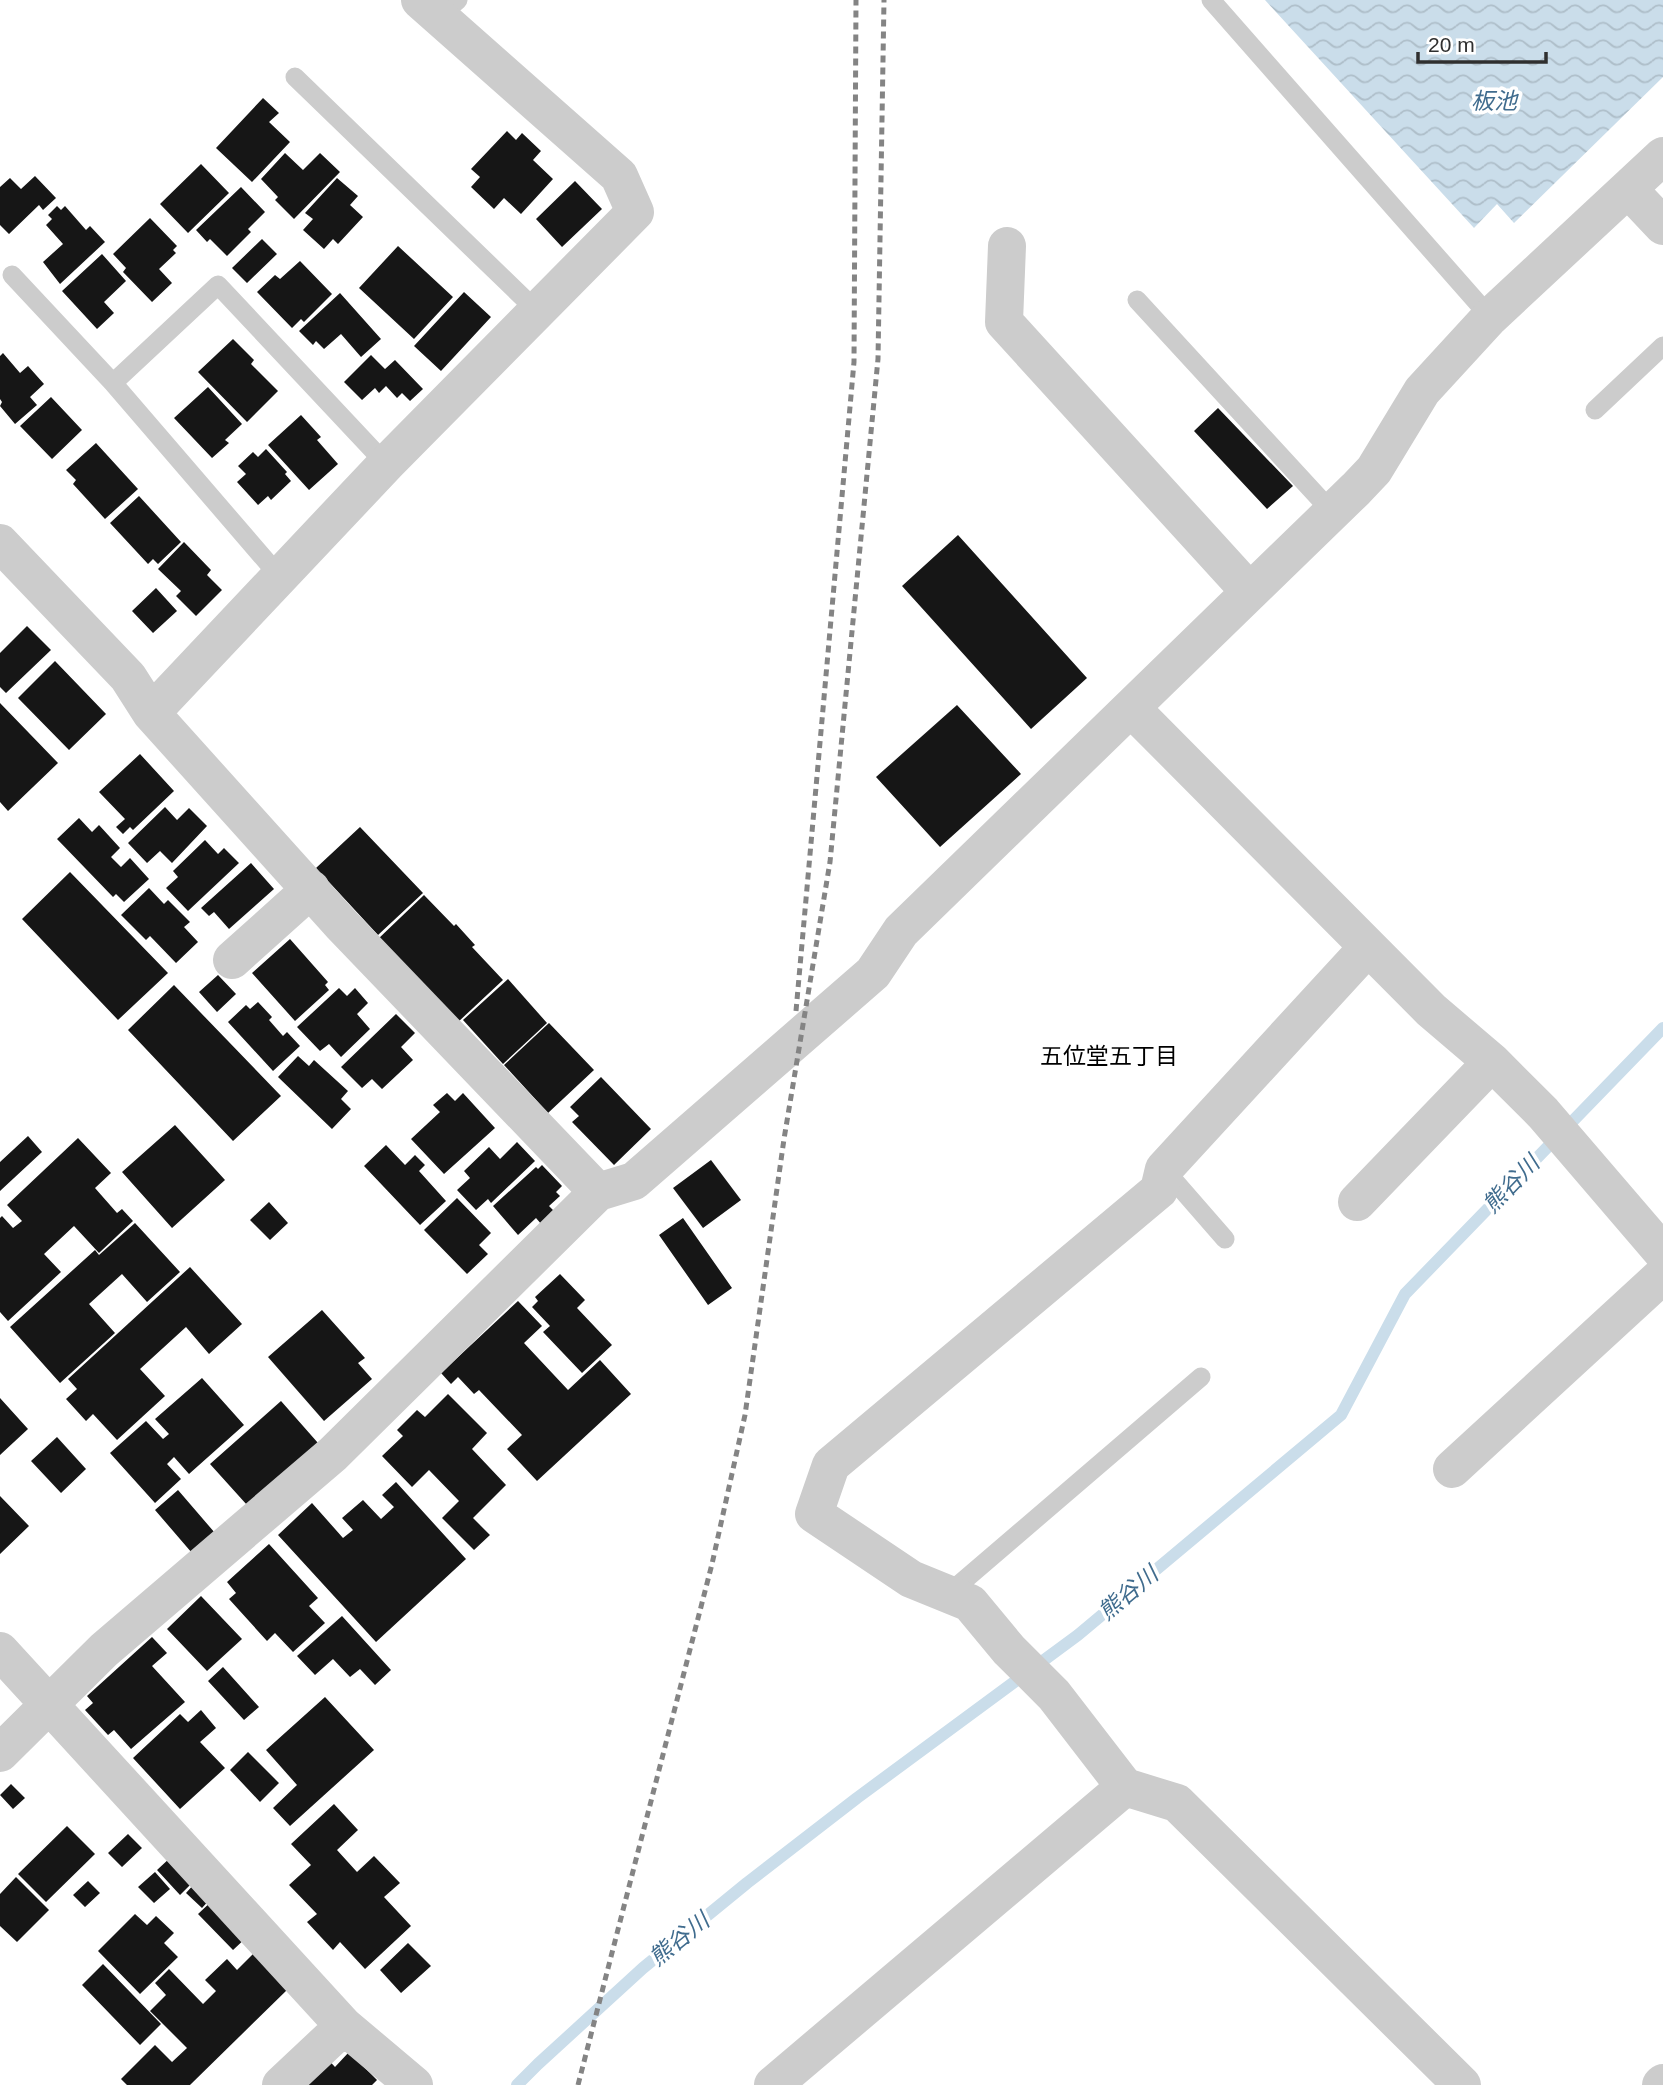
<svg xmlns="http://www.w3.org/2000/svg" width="1663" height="2085" font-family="Arial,'Noto Sans JP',sans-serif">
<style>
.water{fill:url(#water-waves)}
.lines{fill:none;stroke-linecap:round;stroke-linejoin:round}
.stream{stroke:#caddea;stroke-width:12}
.building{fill:#161616}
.lane{stroke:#ccc;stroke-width:19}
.street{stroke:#ccc;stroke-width:38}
.rail{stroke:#848484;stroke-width:5;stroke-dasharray:7 5;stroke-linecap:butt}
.labels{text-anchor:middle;stroke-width:7;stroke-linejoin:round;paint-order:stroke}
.water-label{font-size:23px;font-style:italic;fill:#406c8e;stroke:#fff}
.neighbourhood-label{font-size:23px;fill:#000;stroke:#fff}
</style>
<defs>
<pattern id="water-waves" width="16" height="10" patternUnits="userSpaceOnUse" patternTransform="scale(1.75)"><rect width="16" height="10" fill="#caddea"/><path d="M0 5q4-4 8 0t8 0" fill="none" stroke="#aebec9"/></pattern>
</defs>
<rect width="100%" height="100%" fill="#fff"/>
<!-- water -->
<path class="water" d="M 1265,0 L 1663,0 L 1663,77 L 1514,223 L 1497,204 L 1474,228 Z"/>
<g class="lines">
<!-- stream -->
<path class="stream" d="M 517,2085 L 538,2064 L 643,1968 L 747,1883 L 857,1798 L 1078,1635 L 1341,1415 L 1405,1294 L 1663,1028"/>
</g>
<!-- building -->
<path class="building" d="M 263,98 L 279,113 L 269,122 L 290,142 L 252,182 L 216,148 Z
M 507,131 L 516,140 L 522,133 L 541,151 L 533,160 L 553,179 L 521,214 L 504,198 L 494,209 L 471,187 L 480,177 L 471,169 Z
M 285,153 L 303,170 L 320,153 L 340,172 L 294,219 L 275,200 L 278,197 L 261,179 Z
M 201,164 L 229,193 L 188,233 L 160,204 Z
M 35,176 L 56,198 L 43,210 L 39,205 L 9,234 L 0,225 L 0,187 L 10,178 L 21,189 Z
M 337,178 L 358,196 L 350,205 L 363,217 L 338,244 L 333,239 L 324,249 L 303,230 L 313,219 L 305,213 Z
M 575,181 L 602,209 L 562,247 L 536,219 Z
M 241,187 L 265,212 L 248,229 L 251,232 L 227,256 L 210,239 L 207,242 L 196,230 Z
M 57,206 L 61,210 L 65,206 L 86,230 L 90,226 L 105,242 L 60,284 L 43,262 L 63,244 L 46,225 L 52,219 L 48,215 Z
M 150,218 L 177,246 L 173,250 L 176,253 L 159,269 L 172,283 L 152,302 L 123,272 L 126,268 L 113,254 Z
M 262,239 L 277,254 L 247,283 L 232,268 Z
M 398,246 L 453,297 L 414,339 L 359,288 Z
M 102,254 L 126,281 L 104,302 L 114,313 L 97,329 L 62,291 Z
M 300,261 L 332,294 L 304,322 L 301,319 L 292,328 L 257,292 L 275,275 L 280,279 Z
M 464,292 L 491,317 L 441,371 L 414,346 Z
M 340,293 L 381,339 L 361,357 L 341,334 L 324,349 L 316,341 L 313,345 L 299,331 Z
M 233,339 L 254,360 L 251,364 L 278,391 L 247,422 L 198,372 Z
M 3,353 L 20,373 L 28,366 L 44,384 L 30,397 L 37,405 L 15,424 L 0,406 L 2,402 L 0,399 L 0,356 Z
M 371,355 L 385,369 L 395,360 L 423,389 L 410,401 L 402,393 L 397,398 L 386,386 L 379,393 L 375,388 L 362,400 L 344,382 Z
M 208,387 L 242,424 L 225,440 L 229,443 L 212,458 L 174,418 Z
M 51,397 L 82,430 L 52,459 L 20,426 Z
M 1218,408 L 1293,486 L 1267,509 L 1194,431 Z
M 301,415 L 321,437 L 317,440 L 338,464 L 309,490 L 268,445 Z
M 96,443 L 138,489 L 105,519 L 73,484 L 76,480 L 66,470 Z
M 266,449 L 287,472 L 285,474 L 291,481 L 271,500 L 268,496 L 258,505 L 237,482 L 246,474 L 238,466 L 253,452 L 258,457 Z
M 139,496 L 181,542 L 158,564 L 153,559 L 148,564 L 110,523 Z
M 958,535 L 1087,678 L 1031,729 L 902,586 Z
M 184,542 L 211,570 L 207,575 L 222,590 L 196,616 L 176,596 L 181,591 L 158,569 Z
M 156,588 L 177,611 L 153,633 L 132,611 Z
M 27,626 L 51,650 L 6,693 L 0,687 L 0,653 Z
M 55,661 L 106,714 L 69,750 L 18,698 Z
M 0,703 L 58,763 L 8,811 L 0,802 Z
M 957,705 L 1021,774 L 940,847 L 876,777 Z
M 140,754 L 174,791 L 133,830 L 130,827 L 123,834 L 116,827 L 125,819 L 99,792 Z
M 165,807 L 177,820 L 189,808 L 207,826 L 172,863 L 160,851 L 147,863 L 128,843 Z
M 79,818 L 92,832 L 99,825 L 120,848 L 111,857 L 121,867 L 130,858 L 149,879 L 124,902 L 116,894 L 113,897 L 57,839 Z
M 360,827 L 423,893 L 378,935 L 316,868 Z
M 205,840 L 218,854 L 224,848 L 239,863 L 188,911 L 166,888 L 178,877 L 173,871 Z
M 251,863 L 274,889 L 229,929 L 214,912 L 209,916 L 201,908 Z
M 70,872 L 168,973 L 118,1020 L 22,919 Z
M 149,888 L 164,904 L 168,900 L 190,922 L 184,927 L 198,942 L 176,963 L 150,936 L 146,940 L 121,915 Z
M 424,895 L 454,926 L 456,924 L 475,945 L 472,947 L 503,980 L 457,1023 L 377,940 Z
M 290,939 L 328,982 L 325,985 L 329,990 L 295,1021 L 252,973 Z
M 218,975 L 236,994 L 217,1012 L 199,992 Z
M 508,979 L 547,1023 L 503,1064 L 463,1020 Z
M 174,985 L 281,1096 L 233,1141 L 128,1030 Z
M 339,988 L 347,996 L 355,988 L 368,1003 L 357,1014 L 370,1029 L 341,1057 L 329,1044 L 320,1051 L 297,1027 Z
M 258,1002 L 272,1017 L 269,1020 L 283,1036 L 287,1032 L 300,1046 L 273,1071 L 228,1022 L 246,1005 L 250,1009 Z
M 396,1014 L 415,1033 L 401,1047 L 413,1060 L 382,1089 L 372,1079 L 362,1088 L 341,1067 Z
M 549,1023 L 594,1070 L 548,1113 L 504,1065 Z
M 298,1056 L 309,1066 L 314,1060 L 348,1091 L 341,1099 L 351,1109 L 332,1129 L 278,1077 Z
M 601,1077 L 651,1129 L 614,1165 L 572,1122 L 579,1116 L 570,1107 Z
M 447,1093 L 455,1101 L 463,1093 L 495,1128 L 444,1174 L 411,1139 L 440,1112 L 433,1105 Z
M 175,1125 L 225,1180 L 172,1228 L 122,1172 Z
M 28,1136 L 42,1152 L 0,1191 L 0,1162 Z
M 78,1138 L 111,1173 L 95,1188 L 117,1213 L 122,1209 L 133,1221 L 99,1253 L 74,1226 L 44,1254 L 61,1272 L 8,1321 L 0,1312 L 0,1218 L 2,1216 L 13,1228 L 22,1221 L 7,1205 Z
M 517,1142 L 535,1161 L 491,1203 L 488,1199 L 476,1210 L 457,1190 L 470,1178 L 464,1171 L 489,1147 L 500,1159 Z
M 386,1145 L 405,1165 L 415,1155 L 425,1165 L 419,1171 L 446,1201 L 420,1225 L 364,1166 Z
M 711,1160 L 741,1200 L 703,1228 L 673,1188 Z
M 542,1165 L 562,1186 L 556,1192 L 560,1196 L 549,1206 L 555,1212 L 542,1225 L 536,1218 L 518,1235 L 493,1206 L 536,1167 L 538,1169 Z
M 457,1198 L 491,1233 L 479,1245 L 488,1254 L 467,1274 L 424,1230 Z
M 269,1202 L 288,1223 L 270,1240 L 250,1220 Z
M 683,1218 L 732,1288 L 708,1305 L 659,1235 Z
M 135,1223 L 180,1272 L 147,1302 L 122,1274 L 89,1304 L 115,1333 L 60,1383 L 10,1327 L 95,1250 L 99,1255 Z
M 190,1267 L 242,1324 L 209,1354 L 186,1327 L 140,1369 L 165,1396 L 117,1440 L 93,1414 L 86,1421 L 66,1399 L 77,1389 L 68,1379 Z
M 560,1274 L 585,1300 L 577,1308 L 612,1345 L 582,1373 L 543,1332 L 550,1326 L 532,1307 L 538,1301 L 535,1297 Z
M 518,1301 L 542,1326 L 524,1343 L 568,1390 L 600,1360 L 631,1394 L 537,1481 L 507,1449 L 522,1435 L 479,1390 L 474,1394 L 458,1377 L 451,1384 L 441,1373 Z
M 322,1310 L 365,1358 L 358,1363 L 372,1379 L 324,1421 L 268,1357 Z
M 202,1378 L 244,1425 L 189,1474 L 174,1457 L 167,1464 L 181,1479 L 155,1503 L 110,1453 L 146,1421 L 163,1439 L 169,1434 L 155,1419 Z
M 448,1394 L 487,1433 L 472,1449 L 506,1485 L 473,1518 L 490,1535 L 474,1550 L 442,1518 L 459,1501 L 429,1470 L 412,1487 L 382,1456 L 403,1436 L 397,1430 L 417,1410 L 425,1417 Z
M 0,1398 L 28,1429 L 0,1455 Z
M 281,1401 L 318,1443 L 247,1505 L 210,1464 Z
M 57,1437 L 86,1469 L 61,1493 L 31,1461 Z
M 396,1482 L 466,1559 L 376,1642 L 278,1535 L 312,1503 L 343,1538 L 353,1530 L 342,1518 L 363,1500 L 381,1519 L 394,1507 L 382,1495 Z
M 178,1490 L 215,1533 L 192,1553 L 155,1510 Z
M 0,1496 L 29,1526 L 0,1554 Z
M 269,1544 L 318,1598 L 309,1606 L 325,1623 L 293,1652 L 275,1633 L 267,1641 L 229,1599 L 236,1593 L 227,1582 Z
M 201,1596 L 242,1639 L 207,1671 L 167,1629 Z
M 342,1616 L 391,1670 L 375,1685 L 360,1669 L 350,1677 L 333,1659 L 315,1675 L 297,1656 Z
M 152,1637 L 167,1653 L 152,1666 L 185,1702 L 131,1749 L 114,1730 L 108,1735 L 85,1710 L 93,1703 L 87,1696 Z
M 223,1667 L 259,1707 L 244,1720 L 208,1681 Z
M 325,1697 L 374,1750 L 290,1826 L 273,1808 L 297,1785 L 266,1750 Z
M 201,1710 L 216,1728 L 200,1742 L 225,1768 L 180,1809 L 133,1758 L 180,1714 L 188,1722 Z
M 248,1752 L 279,1783 L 260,1802 L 230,1770 Z
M 11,1784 L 25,1798 L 13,1809 L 0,1795 Z
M 334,1804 L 358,1830 L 337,1850 L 357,1872 L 374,1856 L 400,1883 L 384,1897 L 411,1926 L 365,1969 L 340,1942 L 333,1950 L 307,1922 L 317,1914 L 289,1885 L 311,1865 L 291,1844 Z
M 67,1826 L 95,1854 L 46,1902 L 18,1874 Z
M 128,1834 L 142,1848 L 122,1867 L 108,1853 Z
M 171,1857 L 194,1881 L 180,1895 L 157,1870 Z
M 155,1872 L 170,1889 L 154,1903 L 138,1887 Z
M 16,1877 L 49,1910 L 17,1942 L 0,1926 L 0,1894 Z
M 88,1881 L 100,1893 L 85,1907 L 73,1895 Z
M 195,1883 L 211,1898 L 202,1908 L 186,1893 Z
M 213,1900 L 248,1936 L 233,1950 L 198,1914 Z
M 135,1914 L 147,1925 L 156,1916 L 174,1933 L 164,1943 L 178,1957 L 140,1994 L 98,1951 Z
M 408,1943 L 431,1966 L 401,1993 L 380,1970 Z
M 253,1954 L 288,1989 L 190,2085 L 127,2085 L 121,2079 L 155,2045 L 172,2062 L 187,2048 L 150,2011 L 166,1995 L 155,1983 L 169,1969 L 203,2004 L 216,1991 L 205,1980 L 227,1959 L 237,1970 Z
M 103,1964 L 161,2024 L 140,2045 L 82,1985 Z
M 349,2052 L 377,2080 L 372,2085 L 294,2085 L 324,2055 L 335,2067 Z"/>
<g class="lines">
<!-- lane -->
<path class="lane" d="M 1211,0 L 1490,317
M 438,17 L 458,0
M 295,77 L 537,311
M 12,275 L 113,383 L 280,577
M 1137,300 L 1332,512
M 113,383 L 218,285 L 386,464
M 1595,410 L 1663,346
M 1164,1169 L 1225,1239
M 948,1594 L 1201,1377"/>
<!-- street -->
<path class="street" d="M 1629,190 L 1663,226
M 1007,246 L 1004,322 L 1250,592
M 0,543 L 128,677 L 151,713 L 341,924 L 598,1192
M 1131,708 L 1431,1010 L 1492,1062 L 1543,1113 L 1663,1253
M 151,713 L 386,464 L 635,212 L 619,176 L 420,0
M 1368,947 L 1164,1169 L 1159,1190 L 831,1465 L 814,1514 L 911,1579 L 970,1603 L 1009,1650 L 1054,1695 L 1125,1787 L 1177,1803 L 1462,2085
M 232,960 L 311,889
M 1357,1202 L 1492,1062
M 1452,1469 L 1663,1275
M 0,1651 L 344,2026 L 414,2085
M 0,1753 L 104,1650 L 333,1454 L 598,1192 L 634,1181 L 873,973 L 901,931 L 1356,489 L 1374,470 L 1422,391 L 1490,317 L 1663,156
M 281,2085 L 344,2026
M 773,2085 L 1125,1787
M 1661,2085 L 1663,2083"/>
<!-- rail -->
<path class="rail" d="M 796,1011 L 854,362 L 856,0
M 578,2085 L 712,1564 L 745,1415 L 784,1139 L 830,862 L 878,359 L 884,0"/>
</g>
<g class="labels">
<!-- water labels -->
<g class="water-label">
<text x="1494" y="109">板池</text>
<text transform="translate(1511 1184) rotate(-46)" y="8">熊谷川</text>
<text transform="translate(1128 1593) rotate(-40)" y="8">熊谷川</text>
<text transform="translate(679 1939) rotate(-39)" y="8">熊谷川</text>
</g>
<!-- neighbourhood labels -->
<g class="neighbourhood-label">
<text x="1109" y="1064">五位堂五丁目</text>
</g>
</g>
<!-- scale -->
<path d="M1418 52v10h128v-10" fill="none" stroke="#2f2f2f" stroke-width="3.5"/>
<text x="1428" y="52" font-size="21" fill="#2f2f2f" stroke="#ffffff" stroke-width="5" paint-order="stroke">20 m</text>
</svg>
